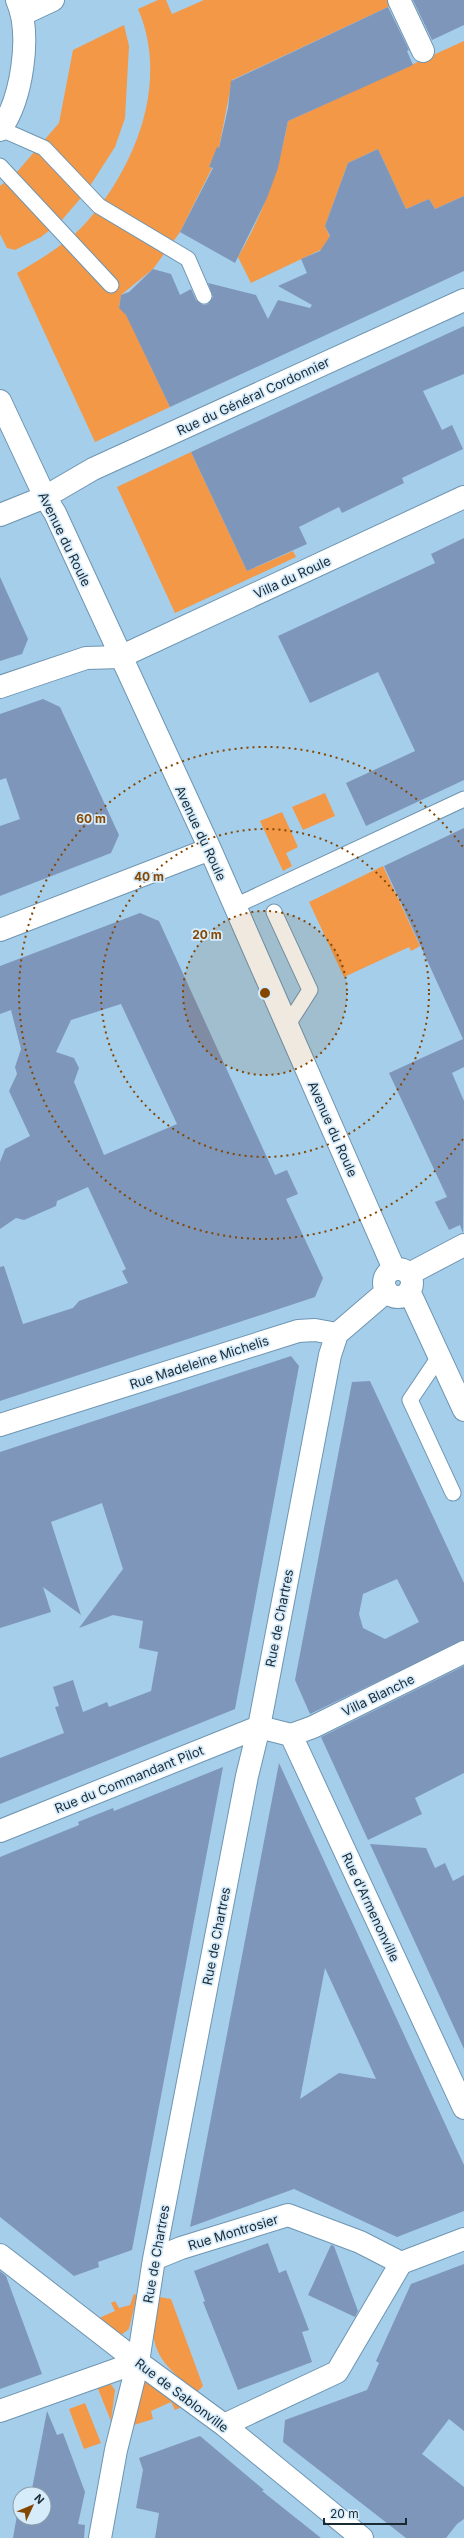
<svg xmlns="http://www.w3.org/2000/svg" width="464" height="2538" font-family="Inter,sans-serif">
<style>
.green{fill:#f29847}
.building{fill:#7f96bb;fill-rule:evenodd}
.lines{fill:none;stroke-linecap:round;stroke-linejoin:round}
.service-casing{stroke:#6e95b1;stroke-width:17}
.minor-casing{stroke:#6e95b1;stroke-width:24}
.service{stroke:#fff;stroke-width:15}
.minor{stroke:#fff;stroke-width:22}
.ring{fill:none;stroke:#834701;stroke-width:2;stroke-dasharray:2 4}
.labels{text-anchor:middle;stroke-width:3.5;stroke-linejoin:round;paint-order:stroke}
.street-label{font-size:13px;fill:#1a2a35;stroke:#d7ecfb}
.centre{fill:#834701;stroke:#d7ecfb;stroke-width:2}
.ring-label{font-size:12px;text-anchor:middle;font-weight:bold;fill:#834701;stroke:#d7ecfb;stroke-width:3.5;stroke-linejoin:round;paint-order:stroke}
</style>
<rect width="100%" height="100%" fill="#a5ceeb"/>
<!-- green -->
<path class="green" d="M 158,0 L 166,0 L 172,14 L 204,0 L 403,0 L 232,80 L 219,148 L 217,148 L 209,167 L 212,168 L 180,232 L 153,269 L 121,295 L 119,307 L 126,314 L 170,407 L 95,442 L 17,273 C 43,258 71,241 90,218 C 137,163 169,80 138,9 Z
M 124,25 L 129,46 L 125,118 L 115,147 L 86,192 L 61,221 L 41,237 L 15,250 L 7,248 L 0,234 L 0,186 L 17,172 L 59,123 L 73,50 Z
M 464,41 L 464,196 L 435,209 L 429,199 L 406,209 L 378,149 L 348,163 L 325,226 L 333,244 L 251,283 L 238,257 C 263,214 279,170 288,121 Z
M 191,452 L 247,571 L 293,551 L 296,557 L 175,613 L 117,487 Z
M 325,793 L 335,816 L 303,830 L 292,807 Z
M 282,812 L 298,847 L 286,853 L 292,866 L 283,871 L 260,821 Z
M 383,866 L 420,946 L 411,951 L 409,947 L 344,977 L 309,902 Z
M 134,2294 L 137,2295 L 129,2329 L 121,2335 L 87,2313 L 90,2310 L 99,2318 L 115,2311 L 111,2303 L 115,2301 L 119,2308 L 130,2305 Z
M 159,2297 L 171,2299 L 203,2386 L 197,2392 C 159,2363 144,2346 159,2297 Z
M 147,2381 L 184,2406 L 175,2410 L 171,2402 L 151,2411 L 153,2419 L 131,2426 L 143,2383 Z
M 110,2383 L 115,2390 L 111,2421 L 96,2384 Z
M 85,2403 L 101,2443 L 84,2449 L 69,2409 Z"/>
<!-- building -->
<path class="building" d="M 413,0 L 464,0 L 464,25 L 432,40 Z
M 388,7 L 409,50 L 407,51 L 413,65 L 288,121 L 278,168 L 267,198 L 235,263 L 180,232 L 213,168 L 209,167 L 217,147 L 219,148 L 228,108 L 231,81 Z
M 378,149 L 406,209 L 429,199 L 435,209 L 464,196 L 464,271 L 170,407 L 126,315 L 119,308 L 121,295 L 129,292 L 153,269 L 171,274 L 180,295 L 191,289 L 196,300 L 203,305 L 208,304 L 213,297 L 208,283 L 256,295 L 268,319 L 278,300 L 310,308 L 312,305 L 278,286 L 307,273 L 301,259 L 320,251 L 330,236 L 325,226 L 348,163 Z
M 464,326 L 464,374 L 423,391 L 442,430 L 452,425 L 463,449 L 402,478 L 404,483 L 342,513 L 339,507 L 299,527 L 307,544 L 247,571 L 191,452 Z
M 464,538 L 464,780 L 366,826 L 346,783 L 415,751 L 378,672 L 310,703 L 278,636 L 435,563 L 431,554 Z
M 0,577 L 28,639 L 22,654 L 0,661 Z
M 43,699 L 60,707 L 119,835 L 111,853 L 0,896 L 0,826 L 20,819 L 6,778 L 0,780 L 0,714 Z
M 464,828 L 464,1067 L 452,1073 L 464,1101 L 463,1233 L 460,1225 L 449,1230 L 435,1202 L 447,1197 L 389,1073 L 463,1039 L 384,866 Z
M 140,913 L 159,921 L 275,1175 L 287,1170 L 298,1194 L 286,1199 L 323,1278 L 315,1297 L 0,1401 L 0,1267 L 4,1266 L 23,1324 L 73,1308 L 79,1301 L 128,1283 L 122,1271 L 126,1269 L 88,1187 L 57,1201 L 56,1206 L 24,1220 L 16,1218 L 0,1229 L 0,1162 L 5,1149 L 30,1136 L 9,1091 L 17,1074 L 15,1067 L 21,1049 L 11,1010 L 0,1014 L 0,966 ZM 121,1004 L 177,1124 L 104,1155 L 74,1082 L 79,1068 L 74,1058 L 56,1052 L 71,1020 Z
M 291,1356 L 299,1366 L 235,1709 L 0,1804 L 0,1758 L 64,1733 L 55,1707 L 59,1706 L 53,1687 L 73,1680 L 83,1712 L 107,1702 L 109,1707 L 151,1691 L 158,1652 L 139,1648 L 143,1621 L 113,1615 L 79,1628 L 123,1569 L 102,1503 L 51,1522 L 81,1615 L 43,1587 L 51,1612 L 0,1628 L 0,1452 Z
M 370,1381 L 464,1583 L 464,1640 L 310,1714 L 295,1680 L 352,1382 ZM 397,1579 L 419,1622 L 385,1639 L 363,1628 L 359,1614 L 363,1594 Z
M 464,1666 L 464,1773 L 415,1798 L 422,1814 L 368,1840 L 321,1737 Z
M 279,1763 L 464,2165 L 464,2211 L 397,2237 L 294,2189 L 190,2227 ZM 325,1968 L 376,2079 L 339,2073 L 300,2099 Z
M 223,1767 L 132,2250 L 98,2262 L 99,2267 L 74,2276 L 0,2217 L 0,1857 L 79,1825 L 78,1822 L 113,1808 L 114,1811 Z
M 370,1844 L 426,1848 L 435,1868 L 445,1863 L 453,1881 L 464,1875 L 464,2049 Z
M 268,2243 L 279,2273 L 286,2270 L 309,2330 L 302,2332 L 312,2362 L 238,2390 L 203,2302 L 205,2301 L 194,2271 Z
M 331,2245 L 334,2246 L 358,2311 L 355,2317 L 308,2295 Z
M 464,2264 L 464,2431 L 449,2419 L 422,2454 L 464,2487 L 464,2519 L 457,2524 L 446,2538 L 406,2538 L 283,2442 L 285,2420 L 367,2390 L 379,2363 L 376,2361 L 411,2284 Z
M 0,2271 L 6,2276 L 42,2374 L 0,2389 Z
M 47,2411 L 57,2435 L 63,2433 L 85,2492 L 78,2524 L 85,2525 L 84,2538 L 13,2538 L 17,2515 L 20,2515 L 20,2518 L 44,2518 L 44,2494 L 31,2494 Z
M 200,2436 L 264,2490 L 262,2491 L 321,2538 L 155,2538 L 159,2513 L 136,2508 L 143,2470 L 139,2458 Z"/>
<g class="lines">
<defs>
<path id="service" d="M 1,129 L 44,148 L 99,206 L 188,259 L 204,296
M 0,166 L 111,285
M 235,906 L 464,799
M 274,912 L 310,990 L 287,1026
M 439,1357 L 410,1400 L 453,1493"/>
<path id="minor" d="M 399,0 L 423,51
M 23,14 L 53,0
M 0,130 C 22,100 32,34 17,0
M 0,401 L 45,497 L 55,513 L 210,849 L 394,1269
M 0,515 L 45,497 L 93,469 L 464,300
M 0,687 L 86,658 L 120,657 L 464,497
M 0,930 L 210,849
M384 1283a14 14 0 1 1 28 0a14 14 0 1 1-28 0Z
M 409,1274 L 464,1245
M 409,1291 L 464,1410
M 337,1334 L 387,1291
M 0,1425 L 298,1331 L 315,1330 L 337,1334
M 291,1735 L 313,1727 L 464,1652
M 0,1831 L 259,1727 L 291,1735 L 464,2108
M 0,2255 L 138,2362 L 224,2425 L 362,2538
M 154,2259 L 181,2248 L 288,2215 L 360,2242 L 401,2263
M 0,2411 L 138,2362
M 224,2425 L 337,2372 L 401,2263 L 464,2239
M 100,2538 L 116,2450 L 138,2362 L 154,2259 L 247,1776 L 259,1727 L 330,1355 L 337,1334"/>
</defs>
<!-- service casing -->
<use href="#service" class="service-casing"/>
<!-- minor casing -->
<use href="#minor" class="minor-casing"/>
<!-- service -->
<use href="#service" class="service"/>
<!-- minor -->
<use href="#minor" class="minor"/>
</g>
<!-- distance rings -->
<circle cx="265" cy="993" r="82" fill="#834701" fill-opacity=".12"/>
<g class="ring">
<circle cx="265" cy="993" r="82"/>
<circle cx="265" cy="993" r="164"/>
<path d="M463 1139A246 246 0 1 1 463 847"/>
</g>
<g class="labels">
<!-- street labels -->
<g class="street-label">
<text transform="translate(253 396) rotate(-25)" y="5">Rue du Général Cordonnier</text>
<text transform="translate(65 539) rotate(64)" y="5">Avenue du Roule</text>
<text transform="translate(292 577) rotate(-25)" y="5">Villa du Roule</text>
<text transform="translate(201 833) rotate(65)" y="5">Avenue du Roule</text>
<text transform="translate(333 1129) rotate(66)" y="5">Avenue du Roule</text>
<text transform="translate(199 1362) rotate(-18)" y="5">Rue Madeleine Michelis</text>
<text transform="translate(279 1618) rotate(-79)" y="5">Rue de Chartres</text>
<text transform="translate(378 1695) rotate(-26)" y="5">Villa Blanche</text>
<text transform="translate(129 1779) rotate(-22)" y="5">Rue du Commandant Pilot</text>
<text transform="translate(371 1907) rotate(65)" y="5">Rue d'Armenonville</text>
<text transform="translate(216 1936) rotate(-79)" y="5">Rue de Chartres</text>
<text transform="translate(233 2232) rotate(-17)" y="5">Rue Montrosier</text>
<text transform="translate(156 2254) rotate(-80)" y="5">Rue de Chartres</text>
<text transform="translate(182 2395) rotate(37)" y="5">Rue de Sablonville</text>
</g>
</g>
<circle cx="265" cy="993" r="6" class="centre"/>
<g class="ring-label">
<text x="91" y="823">60 m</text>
<text x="149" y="881">40 m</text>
<text x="207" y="939">20 m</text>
</g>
<!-- north arrow -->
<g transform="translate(32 2506) rotate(46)"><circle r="19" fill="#d7ecfb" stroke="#8b9eac"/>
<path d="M0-3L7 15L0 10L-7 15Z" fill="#834701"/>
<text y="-6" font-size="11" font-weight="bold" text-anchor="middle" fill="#1a2a35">N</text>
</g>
<!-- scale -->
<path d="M324 2518v6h82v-6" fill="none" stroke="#1a2a35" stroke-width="2"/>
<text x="330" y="2518" font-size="12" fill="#1a2a35" stroke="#d7ecfb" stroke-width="3" paint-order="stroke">20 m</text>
</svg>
